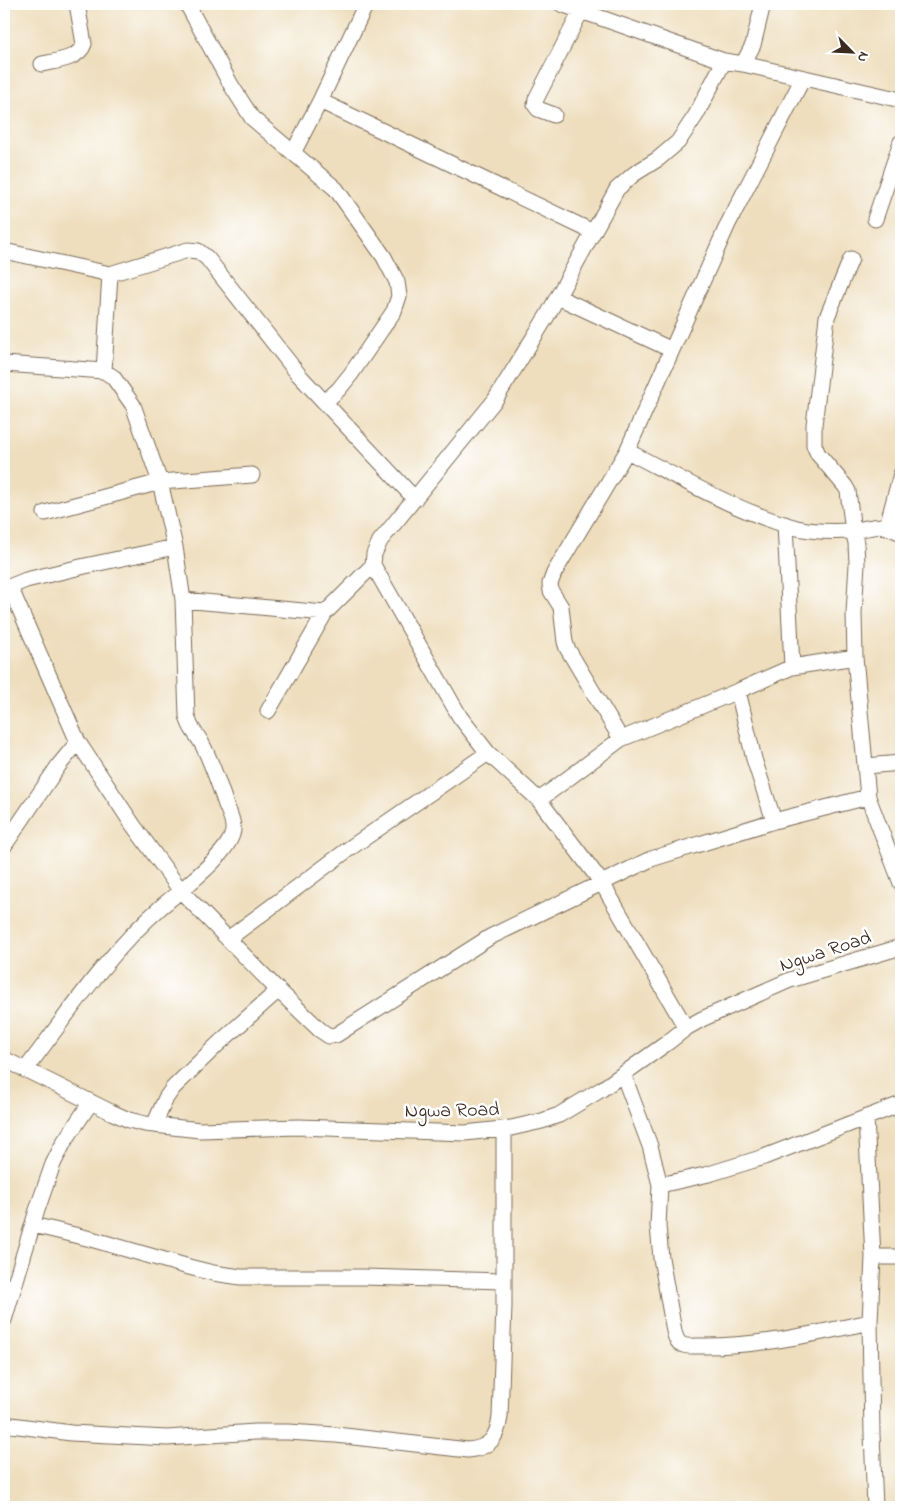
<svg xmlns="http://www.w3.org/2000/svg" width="905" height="1511" font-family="'Indie Flower',sans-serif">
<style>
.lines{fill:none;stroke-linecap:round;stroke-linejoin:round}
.minor-casing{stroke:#7a6956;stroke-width:17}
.minor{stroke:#fff;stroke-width:15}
.labels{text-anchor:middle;stroke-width:5;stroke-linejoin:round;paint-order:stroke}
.street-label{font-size:20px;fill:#3b2a1e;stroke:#fff}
</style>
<rect width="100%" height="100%" fill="#fff"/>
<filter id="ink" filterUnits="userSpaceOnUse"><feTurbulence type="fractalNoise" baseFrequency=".02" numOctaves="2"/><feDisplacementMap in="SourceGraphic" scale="10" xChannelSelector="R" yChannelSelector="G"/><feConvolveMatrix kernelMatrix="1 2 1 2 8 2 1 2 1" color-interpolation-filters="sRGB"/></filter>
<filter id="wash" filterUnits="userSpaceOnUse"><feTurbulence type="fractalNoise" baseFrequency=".0096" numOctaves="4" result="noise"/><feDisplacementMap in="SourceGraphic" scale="20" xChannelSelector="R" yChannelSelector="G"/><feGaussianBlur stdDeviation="1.12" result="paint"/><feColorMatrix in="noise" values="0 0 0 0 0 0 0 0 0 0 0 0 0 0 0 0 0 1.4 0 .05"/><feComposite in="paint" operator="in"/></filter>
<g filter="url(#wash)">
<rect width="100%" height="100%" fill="#eedebd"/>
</g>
<g filter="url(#ink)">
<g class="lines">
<defs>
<path id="minor" d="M 187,4 L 231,85 L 252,118 L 336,189 L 384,257 L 397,282 L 399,296 L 394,311 L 351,374 L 339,389 L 325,402
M 561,4 L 724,61 L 743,64 L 901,100
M 42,64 C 56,61 79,59 84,44 L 77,4
M 743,64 L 753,45 L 763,4
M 320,101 L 593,232
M 554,115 L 538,109 L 535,105 L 536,99 L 581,11
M 293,153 L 320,101 L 366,4
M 875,219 L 901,142
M 4,251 L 110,274 L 188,250 L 198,251 L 207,258 L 299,375 L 415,499
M 851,259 L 827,317 L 814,425 L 814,445 L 818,454 L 845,486 L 848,491 L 853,531 L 856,543 L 857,564 L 854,613 L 855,657 L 868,797 L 901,883
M 558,297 L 672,350
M 4,364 L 104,371 L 113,377 L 133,405 L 160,482 L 175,547 L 183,600 L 187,716 C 191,731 194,730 201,742 C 212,762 219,784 226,805 C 229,812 233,820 233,827 C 236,850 178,892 161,907 C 108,953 68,1014 25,1070
M 104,371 L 110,274
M 627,451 C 682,479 737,512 797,528 C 815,532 832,532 850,531 C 873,529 877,520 901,533
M 45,513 L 160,482 L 252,475
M 785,524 L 792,667
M 887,526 L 901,474
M 10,587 L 78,742 L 133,825 L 181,891 L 276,988 L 320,1030 L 329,1036 L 336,1035 L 490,937 L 651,859 L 774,821 L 868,797
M 4,589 L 26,580 L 85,566 L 175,547
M 183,600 L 325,613
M 738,691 L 754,759 L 774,821
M 268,711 L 325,613 L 373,565
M 621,739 L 567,648 L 565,642 L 561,607 L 551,591 L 550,584 L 554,573 L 627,451 L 728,224 L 803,78
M 866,766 L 901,763
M 539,800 L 621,739 L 738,691 L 792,667 L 855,657
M 4,846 L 59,765 L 78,742
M 228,939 L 350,848 L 488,753
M 686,1028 L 602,883 L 539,800 L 488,753 L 460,717 L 373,565 L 374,554 L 380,541 L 495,400 L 547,316 L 617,189 L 634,174 L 658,159 L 678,142 L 696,115 L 724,61
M 4,1059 L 111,1112 L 129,1120 L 145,1124 L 200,1130 L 299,1127 L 465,1133 L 511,1128 L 542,1121 L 559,1115 L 602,1089 L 667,1043 L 686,1028 L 702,1019 L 790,980 L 901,947
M 623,1074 L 650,1146 L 660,1185 L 658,1226 L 661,1258 L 674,1331 C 675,1335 676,1341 681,1344 C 685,1347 694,1346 699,1346 C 757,1347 814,1334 870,1322
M 866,1117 L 873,1257 L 870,1322 L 872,1434 L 875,1507
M 154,1125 L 166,1098 L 173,1088 L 217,1045 L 274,994 L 276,988
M 660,1185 L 709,1174 L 764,1157 L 901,1104
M 33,1225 L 91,1239 L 189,1267 L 213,1273 L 241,1277 L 363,1277 L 503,1281
M 873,1257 L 901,1257
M 4,1320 L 37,1210 L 53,1164 L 64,1142 L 91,1102
M 4,1424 L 71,1433 L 167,1438 L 255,1432 L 288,1432 L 336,1435 L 468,1450 C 490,1448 497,1438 500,1417 L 504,1306 L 504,1129"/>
</defs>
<!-- minor casing -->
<use href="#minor" class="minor-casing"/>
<!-- minor -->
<use href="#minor" class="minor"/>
</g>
</g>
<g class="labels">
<!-- street labels -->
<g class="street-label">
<text transform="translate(825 950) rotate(-18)" y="7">Ngwa Road</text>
<text transform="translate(452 1109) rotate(-1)" y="7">Ngwa Road</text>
</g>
</g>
<!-- margin -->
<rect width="905" height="1511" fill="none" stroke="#fff" stroke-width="20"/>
<!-- north arrow -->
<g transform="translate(852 52) rotate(114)" stroke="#ffffff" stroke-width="4" paint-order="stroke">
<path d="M0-4L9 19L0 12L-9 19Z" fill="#3b2a1e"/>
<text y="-8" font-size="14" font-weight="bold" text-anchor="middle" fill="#3b2a1e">N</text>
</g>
</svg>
